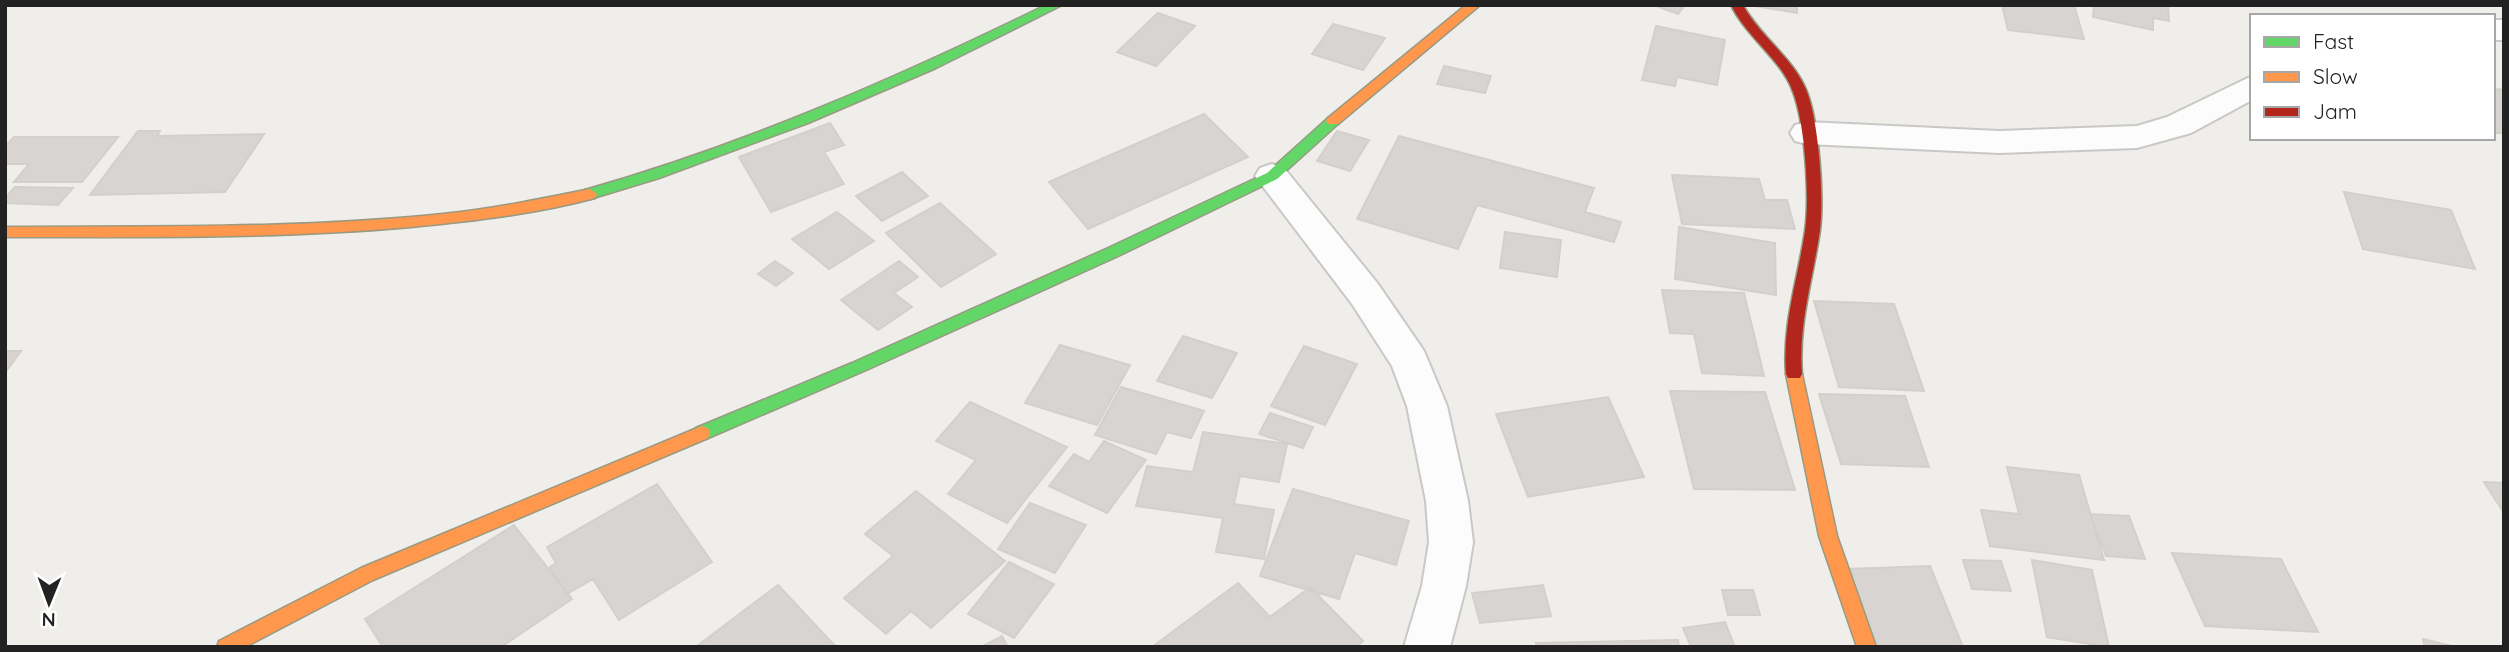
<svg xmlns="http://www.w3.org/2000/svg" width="2509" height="652" font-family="Quicksand,sans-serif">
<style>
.building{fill:#d7d4d2;stroke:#d3d0cc;stroke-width:2}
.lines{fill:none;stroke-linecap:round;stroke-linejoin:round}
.street-casing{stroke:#c9c8c7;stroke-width:4}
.fast-casing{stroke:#999a82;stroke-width:3}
.slow-casing{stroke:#999a82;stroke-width:3}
.jam-casing{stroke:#999a82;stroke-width:3}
.street{fill:#fdfcfc;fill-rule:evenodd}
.fast{fill:#63d668;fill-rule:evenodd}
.slow{fill:#ff974d;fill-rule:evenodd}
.jam{fill:#b3261e;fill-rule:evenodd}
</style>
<rect width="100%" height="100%" fill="#f0eeeb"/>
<!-- building -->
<path class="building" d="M 1654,5 L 1685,5 L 1678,14 Z
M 1749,5 L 1797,5 L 1797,13 Z
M 2002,5 L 2074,5 L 2084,39 L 2008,30 Z
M 2094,5 L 2168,5 L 2169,21 L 2153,18 L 2153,30 L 2093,17 Z
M 1158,13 L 1195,26 L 1156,66 L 1117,52 Z
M 1333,24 L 1385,38 L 1363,70 L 1312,54 Z
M 1656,26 L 1725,40 L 1717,85 L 1677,77 L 1675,86 L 1642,80 Z
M 1444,66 L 1491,76 L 1485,93 L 1437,84 Z
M 2500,89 L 2504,93 L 2504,133 L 2493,133 L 2493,90 Z
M 1204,114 L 1248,157 L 1088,229 L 1049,182 Z
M 830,123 L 844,145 L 824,152 L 844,184 L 771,212 L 739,157 Z
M 138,131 L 160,131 L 157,136 L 264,134 L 225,192 L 90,195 Z
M 1337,131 L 1369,140 L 1350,171 L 1317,161 Z
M 1399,136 L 1594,188 L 1585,212 L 1621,222 L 1614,242 L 1477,205 L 1458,249 L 1357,219 Z
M 14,137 L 118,137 L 82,182 L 14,182 L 29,164 L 5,164 L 5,147 Z
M 902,172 L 928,196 L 882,221 L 856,196 Z
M 1672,175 L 1759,179 L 1765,200 L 1787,200 L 1795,229 L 1682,224 Z
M 15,187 L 73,188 L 58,205 L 5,203 L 5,198 Z
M 2344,192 L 2451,210 L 2475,269 L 2363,249 Z
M 940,203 L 996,254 L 941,287 L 886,233 Z
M 837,212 L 874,241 L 829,269 L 792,239 Z
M 1679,227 L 1775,243 L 1776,295 L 1675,279 Z
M 1505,232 L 1561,240 L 1557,277 L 1500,268 Z
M 775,261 L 793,273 L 776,286 L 758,274 Z
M 899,261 L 918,277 L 894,293 L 912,307 L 878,330 L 841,300 Z
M 1662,290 L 1744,293 L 1764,376 L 1702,373 L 1694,334 L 1670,333 Z
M 1814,301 L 1894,304 L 1924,391 L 1839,387 Z
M 1183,336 L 1237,353 L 1212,398 L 1157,381 Z
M 1060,345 L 1130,365 L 1097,425 L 1025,403 Z
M 1304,346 L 1357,364 L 1325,425 L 1271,406 Z
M 5,351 L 21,351 L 5,373 Z
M 1121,387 L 1204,411 L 1191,438 L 1167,432 L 1156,454 L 1095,435 Z
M 1670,391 L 1765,392 L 1795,490 L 1694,489 Z
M 1819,394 L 1905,396 L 1929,467 L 1841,464 Z
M 1608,397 L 1644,477 L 1528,497 L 1496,414 Z
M 970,402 L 1067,447 L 1007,523 L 948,494 L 976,460 L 936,441 Z
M 1270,413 L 1313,427 L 1303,448 L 1259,434 Z
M 1203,432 L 1287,444 L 1279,482 L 1240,476 L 1234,504 L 1274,510 L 1264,559 L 1216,552 L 1223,518 L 1136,506 L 1147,466 L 1193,472 Z
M 1104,441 L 1146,460 L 1107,513 L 1049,486 L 1074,454 L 1089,462 Z
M 2007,467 L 2079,475 L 2104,560 L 1990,546 L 1981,510 L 2019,514 Z
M 2484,482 L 2504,483 L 2504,513 Z
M 657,484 L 712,562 L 619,620 L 593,579 L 567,594 L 550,567 L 556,563 L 547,547 Z
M 1293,489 L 1409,521 L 1396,565 L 1355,553 L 1339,599 L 1260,576 Z
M 916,491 L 1005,561 L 931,628 L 911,611 L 886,634 L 844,598 L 893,556 L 865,534 Z
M 1030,503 L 1086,525 L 1055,573 L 998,549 Z
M 2090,514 L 2129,516 L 2145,559 L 2106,556 Z
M 514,525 L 572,599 L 501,647 L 383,647 L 365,619 Z
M 2172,553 L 2281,559 L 2318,632 L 2205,626 Z
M 1963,560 L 2001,561 L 2011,591 L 1972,589 Z
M 2032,560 L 2092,570 L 2109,647 L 2047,637 Z
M 1009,562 L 1054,584 L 1014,638 L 968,614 Z
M 1930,566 L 1963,647 L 1875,647 L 1847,569 Z
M 1238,583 L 1270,617 L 1310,587 L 1363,641 L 1356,647 L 1152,647 Z
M 778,585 L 836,647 L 697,646 Z
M 1543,585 L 1551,616 L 1480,623 L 1472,593 Z
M 1722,590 L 1753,590 L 1760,615 L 1728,615 Z
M 1725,622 L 1735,647 L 1691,647 L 1683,628 Z
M 1002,636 L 1008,647 L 981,647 Z
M 2423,639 L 2456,647 L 2425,647 Z
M 1678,640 L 1679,647 L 1537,647 L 1536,643 Z"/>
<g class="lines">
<defs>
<path id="street" d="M 2493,20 L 2504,20 L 2504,40 L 2493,40 Z
M 2252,76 L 2252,100 L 2191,133 L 2137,148 L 1999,153 L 1807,144 L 1795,141 L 1790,133 L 1795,125 L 1807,122 L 1999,131 L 2137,126 L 2167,117 Z
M 1272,164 L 1284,168 L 1378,284 L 1424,351 L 1447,406 L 1468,501 L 1473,542 L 1466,586 L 1450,647 L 1404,647 L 1422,586 L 1429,542 L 1426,501 L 1407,406 L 1392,366 L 1352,304 L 1255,176 L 1260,168 Z"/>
<path id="fast" d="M 1046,5 L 1062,5 L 936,68 L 808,123 L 659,178 L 590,199 L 583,194 L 585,190 C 744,145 897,78 1046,5 Z
M 1333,117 L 1338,118 L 1340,121 L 1338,124 L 1277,179 L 1116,257 L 864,371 L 708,438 L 702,440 L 696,438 L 694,433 L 696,428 L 852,363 L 1106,249 L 1267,173 L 1328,118 Z"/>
<path id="slow" d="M 1466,5 L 1480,5 L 1338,124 L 1328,124 L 1326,121 L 1328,118 Z
M 590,189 L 597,194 L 595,198 C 536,214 472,221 411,227 C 276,239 140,237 5,237 L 5,227 C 151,226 297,229 443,214 C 492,209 541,199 590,189 Z
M 1794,368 L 1800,370 L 1802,374 L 1837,536 L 1876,647 L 1857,647 L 1819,536 L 1786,374 L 1788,370 Z
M 702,426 L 708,428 L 710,433 L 708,438 L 373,580 L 245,647 L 217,647 L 219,641 L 361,568 Z"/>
<path id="jam" d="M 1731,5 L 1743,5 C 1760,37 1794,58 1807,92 C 1819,123 1824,197 1820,230 C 1813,279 1798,324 1802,374 L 1800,378 L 1788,378 L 1786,374 C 1782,324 1798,279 1805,231 C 1810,197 1805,123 1793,92 C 1782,60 1747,38 1731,5 Z"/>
</defs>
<!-- street casing -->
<use href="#street" class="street-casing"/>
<!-- fast casing -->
<use href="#fast" class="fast-casing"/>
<!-- slow casing -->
<use href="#slow" class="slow-casing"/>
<!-- jam casing -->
<use href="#jam" class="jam-casing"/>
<!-- street -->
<use href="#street" class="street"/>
<!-- fast -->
<use href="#fast" class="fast"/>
<!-- slow -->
<use href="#slow" class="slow"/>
<!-- jam -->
<use href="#jam" class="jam"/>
</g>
<!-- border -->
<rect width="2509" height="652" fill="none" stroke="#222222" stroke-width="14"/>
<!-- legend -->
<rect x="2250" y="14" width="245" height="126" fill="#ffffff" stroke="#a7a7a7" stroke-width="2"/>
<rect x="2264" y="37" width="35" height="10" fill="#63d668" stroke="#a7a7a7" stroke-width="2"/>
<text x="2313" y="49" font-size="21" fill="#222222">Fast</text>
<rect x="2264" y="72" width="35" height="10" fill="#ff974d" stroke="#a7a7a7" stroke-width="2"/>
<text x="2313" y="84" font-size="21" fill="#222222">Slow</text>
<rect x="2264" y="107" width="35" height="10" fill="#b3261e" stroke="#a7a7a7" stroke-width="2"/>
<text x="2313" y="119" font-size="21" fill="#222222">Jam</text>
<!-- north arrow -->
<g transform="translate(49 603) rotate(181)" stroke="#ffffff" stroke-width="5" paint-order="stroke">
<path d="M0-5L12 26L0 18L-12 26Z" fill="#222222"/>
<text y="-10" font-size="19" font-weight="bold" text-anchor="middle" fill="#222222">N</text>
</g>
</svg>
